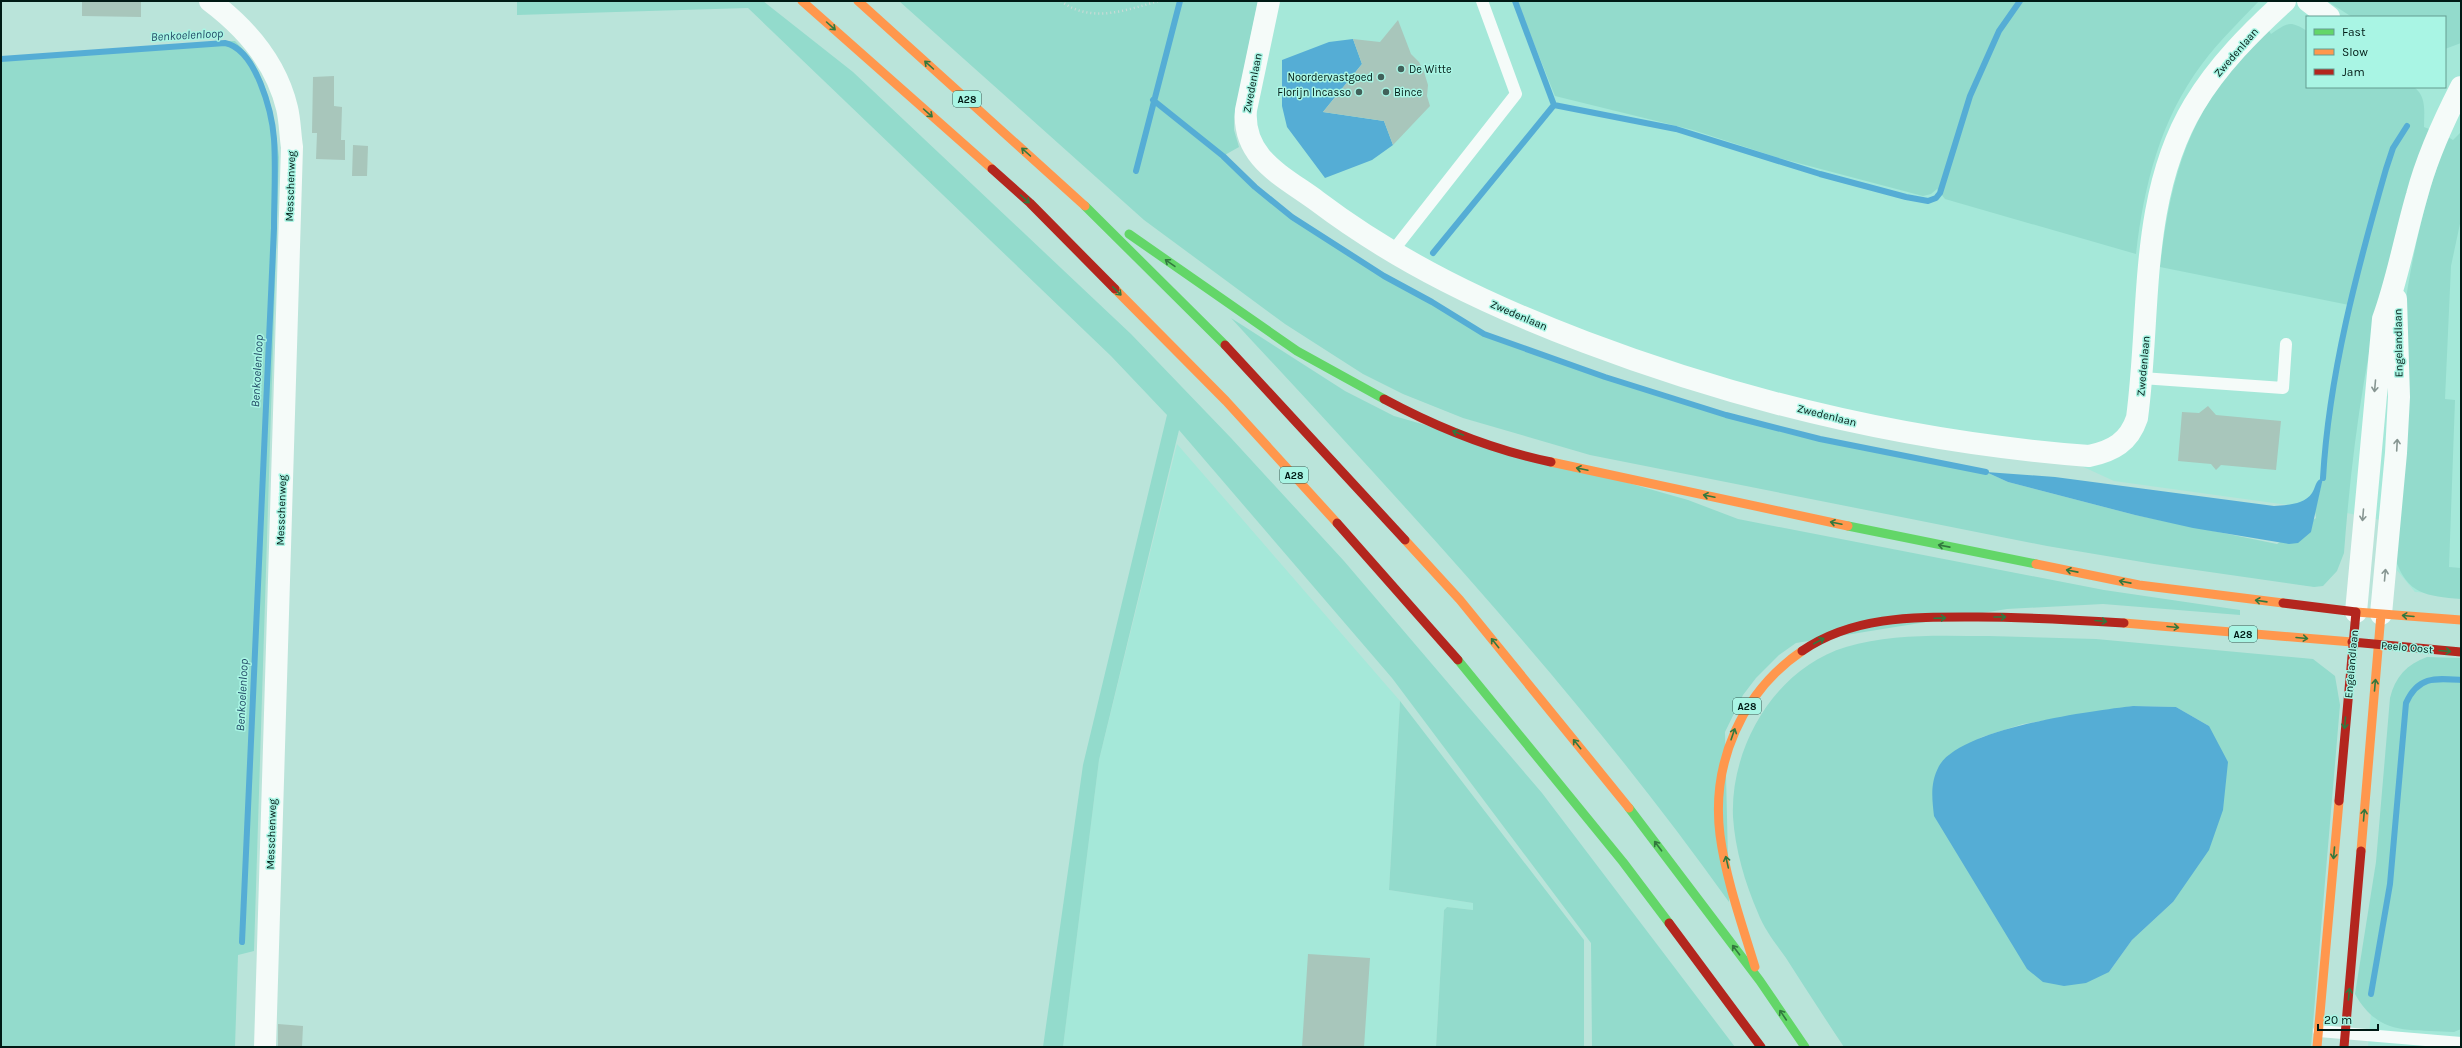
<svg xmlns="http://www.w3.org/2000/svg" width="2462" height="1048" font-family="Karla,sans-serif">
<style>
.built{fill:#a5e8d9;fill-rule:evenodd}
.green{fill:#93dbcc;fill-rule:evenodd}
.water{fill:#55add5}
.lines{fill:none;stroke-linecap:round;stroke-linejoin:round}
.stream{stroke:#55add5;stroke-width:6}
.building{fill:#a8c6bb}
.path{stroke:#cddbd7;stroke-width:2.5;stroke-dasharray:1 3;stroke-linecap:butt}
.lane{stroke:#f5fbf9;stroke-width:12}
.street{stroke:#f5fbf9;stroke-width:22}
.fast{stroke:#63d668;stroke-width:9}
.slow{stroke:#ff974d;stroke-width:9}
.jam{stroke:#b3261e;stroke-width:9}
.oneway{stroke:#32783e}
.oneway2{stroke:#879692}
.poi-dot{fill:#41615a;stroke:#a9f5e4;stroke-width:1.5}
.labels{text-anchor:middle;stroke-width:3;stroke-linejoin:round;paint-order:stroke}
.shield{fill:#a9f5e4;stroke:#335c53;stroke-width:1}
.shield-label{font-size:10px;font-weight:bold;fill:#001a15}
.street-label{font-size:11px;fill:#001a15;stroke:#a9f5e4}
.poi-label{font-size:11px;fill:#001a15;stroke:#a9f5e4;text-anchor:start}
.water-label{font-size:12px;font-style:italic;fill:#244d68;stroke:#a9f5e4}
</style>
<rect width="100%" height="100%" fill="#bae4da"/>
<!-- built -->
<path class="built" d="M 1269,1 L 2461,1 L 2461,595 L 2415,592 L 2391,563 L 2390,522 L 2347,513 L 2114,481 L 2053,453 L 1864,424 L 1520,317 L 1265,162 L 1246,110 ZM 2307,17 L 2445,17 L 2445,87 L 2307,87 Z
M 1177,444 L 1400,701 L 1389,890 L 1473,903 L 1473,910 L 1447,907 L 1444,910 L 1436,1047 L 1063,1047 L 1099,760 Z
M 2372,1001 L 2461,1008 L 2461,1047 L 2368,1047 Z"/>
<!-- green -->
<path class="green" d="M 517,1 L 763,1 L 853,72 L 1131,334 L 1231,438 L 1344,561 L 1542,793 L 1735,1047 L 1592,1047 L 1591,943 L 1392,678 L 1179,430 L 1099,760 L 1063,1047 L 1043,1047 L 1083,765 L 1167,415 L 1111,356 L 748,8 L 517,15 Z
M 899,1 L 1258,1 L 1234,117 L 1234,130 L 1239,147 L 1223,156 L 1255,187 L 1315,233 L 1484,334 L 1605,377 L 1726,415 L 1820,439 L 1986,472 L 2008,482 L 2135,515 L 2277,544 L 2316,518 L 2315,511 L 2323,478 L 2325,443 L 2349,305 L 2160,267 C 2169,191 2182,134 2229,72 C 2240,57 2255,43 2268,29 L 2271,34 C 2288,23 2289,20 2307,31 L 2307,87 L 2414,87 C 2427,97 2424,112 2424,127 L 2429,129 C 2379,270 2355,404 2344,553 L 2337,571 L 2323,586 L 2314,587 L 2154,564 L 2047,546 L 1590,455 L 1463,418 L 1403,394 L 1363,374 L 1285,324 L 1144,220 Z
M 1517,1 L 2259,1 C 2240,21 2219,41 2202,64 C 2160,120 2144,185 2136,254 L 1945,199 L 1937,189 L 1931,194 L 1923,196 L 1779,158 L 1693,130 L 1555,96 Z
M 2327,1 L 2461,1 L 2461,43 L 2445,49 L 2445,17 L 2352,17 Z
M 221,41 L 235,41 C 268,73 274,113 279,157 L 254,951 L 238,955 L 235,1047 L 1,1047 L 1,57 Z
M 2461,132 L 2461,219 L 2451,266 L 2445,399 L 2455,400 L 2449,567 L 2461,568 L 2461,599 C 2427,596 2407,595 2395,558 L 2404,311 C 2413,251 2426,193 2448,137 L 2453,140 Z
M 1231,318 L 1345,391 L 1394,416 L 1688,500 L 1738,519 L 2104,590 L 2240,610 L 2240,615 L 2103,604 L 2007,609 L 1796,643 L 1779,655 L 1756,678 L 1743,695 L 1725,732 L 1729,902 C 1580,693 1405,506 1231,318 Z
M 1989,636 L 2096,639 L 2313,659 L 2335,676 L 2340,705 L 2311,1047 L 1844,1047 C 1824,1017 1805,988 1786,958 C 1776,944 1764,929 1758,913 C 1745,883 1735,849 1733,817 C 1730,746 1776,668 1846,647 C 1892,633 1941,636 1989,636 ZM 2133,706 L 2176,707 L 2209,726 L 2173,902 L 2132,940 L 2109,972 L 1949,755 L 1982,737 L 2023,724 Z
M 2427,657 L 2461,658 L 2461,1029 L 2454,1032 C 2410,1029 2379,1037 2355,994 L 2376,862 L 2390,698 C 2395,677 2407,664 2427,657 Z
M 1400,701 L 1584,940 L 1584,1047 L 1436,1047 L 1444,910 L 1447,907 L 1473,910 L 1473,903 L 1389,890 Z"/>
<!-- water -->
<path class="water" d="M 1353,39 L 1362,64 L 1323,112 L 1384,121 L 1393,145 L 1372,160 L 1325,178 L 1287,127 L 1282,106 L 1282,60 L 1329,42 Z
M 1986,472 L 2055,477 L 2274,506 C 2286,505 2304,505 2312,493 C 2316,487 2315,480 2323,478 L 2311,532 L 2298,543 L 2289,544 L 2193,528 L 2135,515 L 2008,482 Z
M 2133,706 L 2176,707 L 2209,726 L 2228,762 L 2223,810 L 2209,850 L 2173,902 L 2132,940 L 2109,972 L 2086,983 L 2064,986 L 2043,982 L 2027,969 L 1934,816 C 1932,798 1930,783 1939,766 C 1961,728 2091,711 2133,706 Z"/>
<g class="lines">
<!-- stream -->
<path class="stream" d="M 1,59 L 225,43 C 256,49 272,112 274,139 C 276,168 274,198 274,228 L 242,942
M 1153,100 L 1223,156 L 1255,187 L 1292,217 L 1384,276 L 1432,302 L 1484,334 L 1605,377 L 1726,415 L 1820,439 L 1986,472
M 1554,105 L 1676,129 L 1820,174 L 1906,197 L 1928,201 L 1936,198 L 1940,193 L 1970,96 L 1999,31 L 2020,1
M 1136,171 L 1180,1
M 1433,253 L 1554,105 L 1515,1
M 2323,478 C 2329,374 2357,270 2386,169 L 2393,148 L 2407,126
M 2371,994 L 2390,884 L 2406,703 C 2418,676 2435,678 2461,680"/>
</g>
<!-- building -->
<path class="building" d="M 82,1 L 141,1 L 141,17 L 82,16 Z
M 1398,20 L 1411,54 L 1419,62 L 1424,72 L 1428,85 L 1427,96 L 1430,106 L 1393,145 L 1384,121 L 1323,112 L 1362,64 L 1353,39 L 1380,42 Z
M 334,76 L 334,106 L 342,107 L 341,140 L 345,140 L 345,160 L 316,159 L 317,133 L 312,133 L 313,77 Z
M 353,145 L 368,146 L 367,176 L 352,176 Z
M 2208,406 L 2216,415 L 2281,421 L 2276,470 L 2221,465 L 2216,470 L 2211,464 L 2178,461 L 2182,412 L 2199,413 Z
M 1308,954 L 1370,958 L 1364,1047 L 1302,1047 Z
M 278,1024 L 303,1026 L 302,1047 L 278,1047 Z"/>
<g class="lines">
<!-- path -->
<path class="path" d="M 1061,1 C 1091,24 1126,10 1159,1"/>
<!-- lane -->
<path class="lane" d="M 1392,252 L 1516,94 L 1482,1
M 2142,378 L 2283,388 L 2286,344
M 2319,1031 L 2461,1043"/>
<!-- street -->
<path class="street" d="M 210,1 C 246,28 276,62 287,108 C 290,120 290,134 292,147 L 265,1047
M 1269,1 L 1246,110 C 1242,158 1283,176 1317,201 C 1399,263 1490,306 1585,342 C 1746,403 1917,443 2089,456 C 2113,451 2129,442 2137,418 C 2151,315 2138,198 2194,105 C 2218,65 2251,32 2285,1
M 2308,1 L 2329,17
M 2356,612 L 2383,319 C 2398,278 2405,236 2417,195 C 2427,157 2443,122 2461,87
M 2381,614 L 2396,453 L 2399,397 L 2396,299"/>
<!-- fast -->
<path class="fast" d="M 1085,206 L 1225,345
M 1129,234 L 1297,351 L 1384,399
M 1848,526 L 2036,564
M 1458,660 L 1623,862 L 1669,923
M 1629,808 L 1760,981 L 1805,1047"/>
<!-- slow -->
<path class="slow" d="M 802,1 L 992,169
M 858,1 L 1085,206
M 1115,289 L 1226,401 L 1337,523
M 1551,462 L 1848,526
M 1405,540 L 1460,600 L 1629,808
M 2036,564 L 2139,585 L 2283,603
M 2356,612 L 2461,620
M 2124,623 L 2352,642
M 2361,851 L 2381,614
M 1755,967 C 1742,924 1726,880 1720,835 C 1711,763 1742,692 1802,651
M 2317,1047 L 2339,801"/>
<!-- jam -->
<path class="jam" d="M 992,169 L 1030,203 L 1115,289
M 1225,345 L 1405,540
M 1384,399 C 1436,427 1493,450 1551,462
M 1337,523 L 1458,660
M 2283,603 L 2356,612
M 2352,642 L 2461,652
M 1802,651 C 1854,615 1918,617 1978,617 C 2027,617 2076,620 2124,623
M 2339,801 L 2356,612
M 1669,923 L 1761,1047
M 2344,1047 L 2361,851"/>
</g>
<!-- one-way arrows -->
<defs><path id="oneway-shaft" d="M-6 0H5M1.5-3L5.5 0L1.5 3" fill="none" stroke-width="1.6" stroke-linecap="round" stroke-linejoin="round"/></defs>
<g class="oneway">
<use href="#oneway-shaft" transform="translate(831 26) rotate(42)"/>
<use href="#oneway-shaft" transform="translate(929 65) rotate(-138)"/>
<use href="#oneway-shaft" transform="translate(928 113) rotate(42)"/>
<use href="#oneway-shaft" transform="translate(1026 152) rotate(-138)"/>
<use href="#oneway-shaft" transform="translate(1025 199) rotate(42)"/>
<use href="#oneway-shaft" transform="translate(1170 263) rotate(-145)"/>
<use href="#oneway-shaft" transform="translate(1117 291) rotate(45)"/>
<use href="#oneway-shaft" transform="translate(1458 433) rotate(-158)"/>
<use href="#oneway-shaft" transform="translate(1582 469) rotate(-168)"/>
<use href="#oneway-shaft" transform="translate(1709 496) rotate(-168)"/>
<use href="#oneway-shaft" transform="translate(1836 523) rotate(-168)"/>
<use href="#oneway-shaft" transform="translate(1944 546) rotate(-169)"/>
<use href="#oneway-shaft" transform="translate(2072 571) rotate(-169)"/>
<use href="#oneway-shaft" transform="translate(2125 582) rotate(-169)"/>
<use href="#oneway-shaft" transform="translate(2261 601) rotate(-172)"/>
<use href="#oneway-shaft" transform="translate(2408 616) rotate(-175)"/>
<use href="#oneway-shaft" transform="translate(2000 617)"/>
<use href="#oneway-shaft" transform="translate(1940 618) rotate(-2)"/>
<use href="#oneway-shaft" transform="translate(2101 621) rotate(5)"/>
<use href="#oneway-shaft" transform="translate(2173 627) rotate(5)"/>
<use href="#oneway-shaft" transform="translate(2302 638) rotate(5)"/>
<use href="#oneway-shaft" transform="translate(1819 641) rotate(-28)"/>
<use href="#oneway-shaft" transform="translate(1495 643) rotate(-129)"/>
<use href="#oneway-shaft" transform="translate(2445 651) rotate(5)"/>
<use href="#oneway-shaft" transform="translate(2375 685) rotate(-85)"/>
<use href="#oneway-shaft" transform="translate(2345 723) rotate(95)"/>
<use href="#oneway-shaft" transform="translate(1733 734) rotate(-71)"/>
<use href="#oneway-shaft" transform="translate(1577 744) rotate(-129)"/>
<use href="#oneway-shaft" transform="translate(2364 815) rotate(-85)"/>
<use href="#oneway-shaft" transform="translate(1658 846) rotate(-127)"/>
<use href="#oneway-shaft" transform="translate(2334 853) rotate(95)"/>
<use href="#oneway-shaft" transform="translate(1727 862) rotate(-103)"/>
<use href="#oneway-shaft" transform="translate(1736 950) rotate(-127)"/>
<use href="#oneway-shaft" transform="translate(2349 994) rotate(-84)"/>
<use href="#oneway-shaft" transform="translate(1783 1015) rotate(-124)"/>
</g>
<g class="oneway2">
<use href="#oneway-shaft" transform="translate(2375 386) rotate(95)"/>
<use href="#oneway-shaft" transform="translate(2397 445) rotate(-87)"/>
<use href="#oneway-shaft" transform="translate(2363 515) rotate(95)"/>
<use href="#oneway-shaft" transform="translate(2385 575) rotate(-85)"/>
</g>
<!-- markers -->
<g class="poi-dot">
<circle cx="1401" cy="69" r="4"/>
<circle cx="1381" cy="77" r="4"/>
<circle cx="1359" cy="92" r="4"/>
<circle cx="1386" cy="92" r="4"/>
</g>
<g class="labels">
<!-- shield labels -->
<g class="shield">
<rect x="953" y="91" width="28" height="16" rx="3"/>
<rect x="1280" y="467" width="28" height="16" rx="3"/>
<rect x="2229" y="626" width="28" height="16" rx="3"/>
<rect x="1733" y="698" width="28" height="16" rx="3"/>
</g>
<g class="shield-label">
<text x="967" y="103">A28</text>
<text x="1294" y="479">A28</text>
<text x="2243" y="638">A28</text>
<text x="1747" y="710">A28</text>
</g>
<!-- street labels -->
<g class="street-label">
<text transform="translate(2236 52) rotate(-49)" y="4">Zwedenlaan</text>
<text transform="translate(1252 83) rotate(-79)" y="4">Zwedenlaan</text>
<text transform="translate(290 186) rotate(-88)" y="4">Messchenweg</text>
<text transform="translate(1519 315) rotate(23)" y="4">Zwedenlaan</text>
<text transform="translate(2398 343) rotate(-91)" y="4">Engelandlaan</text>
<text transform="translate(2143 366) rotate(-85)" y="4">Zwedenlaan</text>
<text transform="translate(1827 415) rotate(14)" y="4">Zwedenlaan</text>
<text transform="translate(281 510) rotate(-88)" y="4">Messchenweg</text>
<text transform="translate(2407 647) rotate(5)" y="4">Peelo Oost</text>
<text transform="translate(2351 664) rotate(-85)" y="4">Engelandlaan</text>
<text transform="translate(271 834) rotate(-88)" y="4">Messchenweg</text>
</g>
<!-- poi labels -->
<g class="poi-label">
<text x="1409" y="73">De Witte</text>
<text x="1373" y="81" text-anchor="end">Noordervastgoed</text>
<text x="1351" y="96" text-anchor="end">Florijn Incasso</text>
<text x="1394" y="96">Bince</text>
</g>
<!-- water labels -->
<g class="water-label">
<text transform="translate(187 35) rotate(-3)" y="4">Benkoelenloop</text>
<text transform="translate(257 371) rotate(-87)" y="4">Benkoelenloop</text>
<text transform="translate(242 695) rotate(-87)" y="4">Benkoelenloop</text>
</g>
</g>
<!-- border -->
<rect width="2462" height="1048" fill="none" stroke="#001a15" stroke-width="4"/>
<!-- legend -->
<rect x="2306" y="16" width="140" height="72" fill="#a9f5e4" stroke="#659d91"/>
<rect x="2314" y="29" width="20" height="6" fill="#63d668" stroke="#659d91"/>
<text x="2342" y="36" font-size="12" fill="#001a15">Fast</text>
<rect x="2314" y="49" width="20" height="6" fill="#ff974d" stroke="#659d91"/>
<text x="2342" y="56" font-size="12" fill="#001a15">Slow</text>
<rect x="2314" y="69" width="20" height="6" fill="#b3261e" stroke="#659d91"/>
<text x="2342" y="76" font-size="12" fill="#001a15">Jam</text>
<!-- scale -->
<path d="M2318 1024v6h60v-6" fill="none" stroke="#001a15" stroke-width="2"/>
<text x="2324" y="1024" font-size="12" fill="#001a15" stroke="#a9f5e4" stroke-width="3" paint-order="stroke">20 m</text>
</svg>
